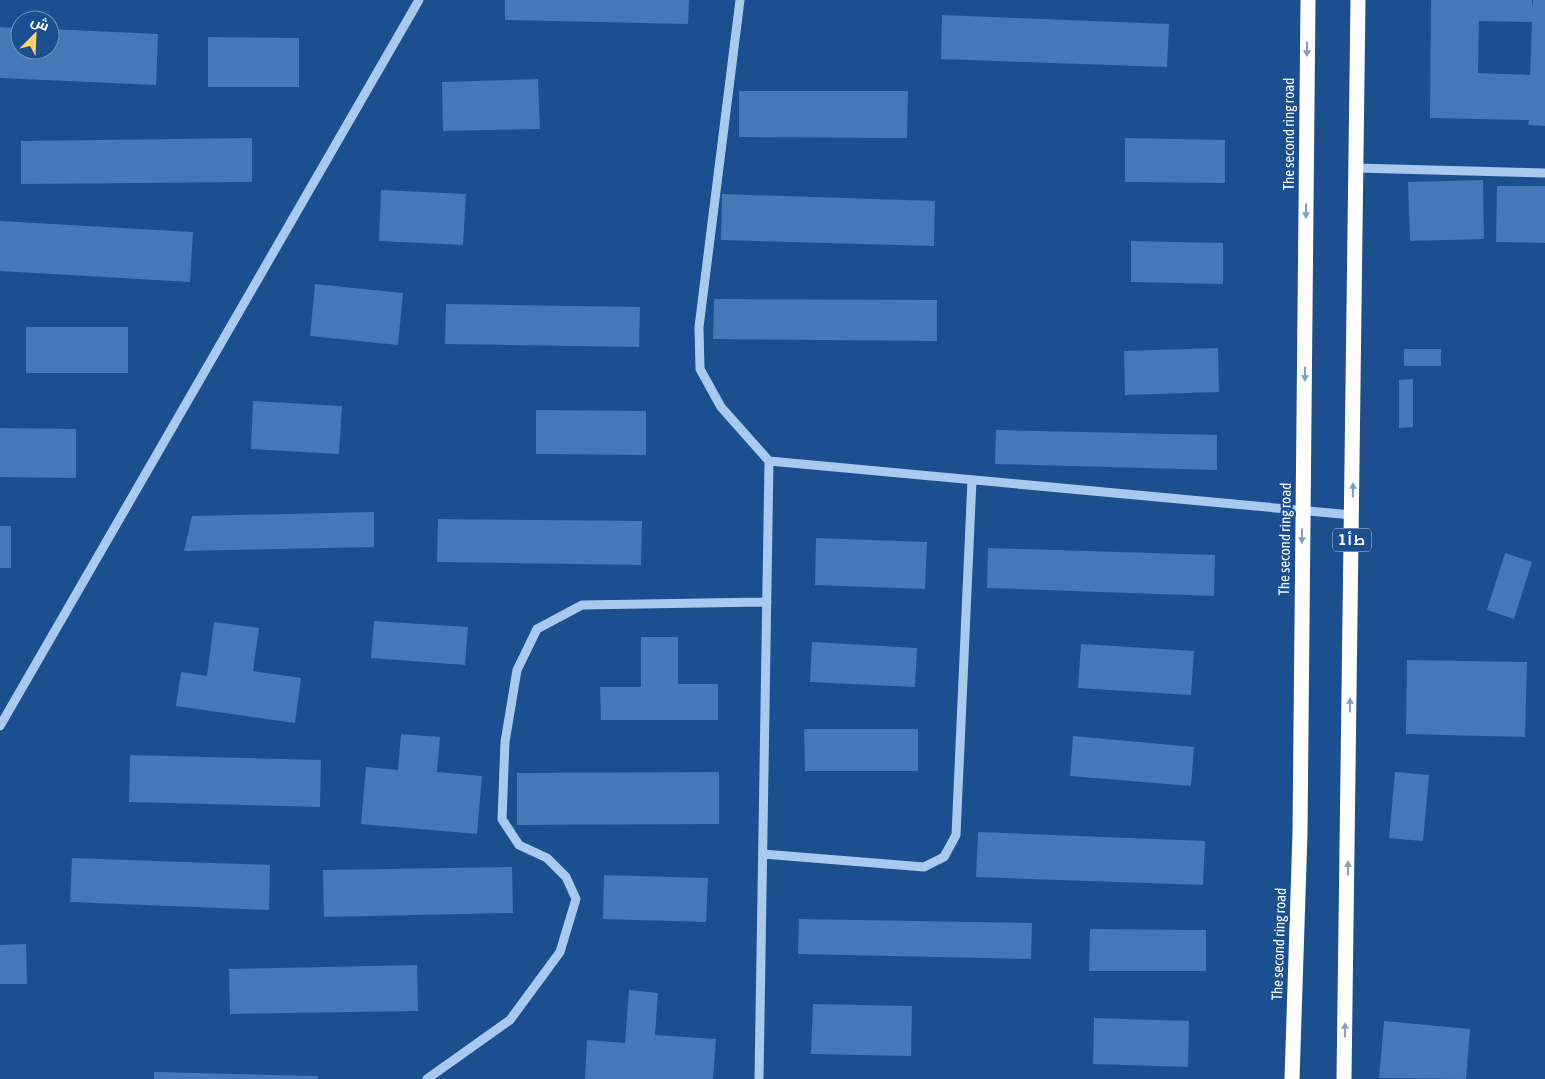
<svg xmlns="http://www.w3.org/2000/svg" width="1545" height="1079" font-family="'Asap Condensed',Cairo,sans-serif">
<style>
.building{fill:#4478b7;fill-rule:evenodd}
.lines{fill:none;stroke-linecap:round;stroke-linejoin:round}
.minor{stroke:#a9c9ee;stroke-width:9}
.highway{stroke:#fff;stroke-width:15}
.oneway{fill:#829ec1}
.labels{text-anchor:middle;stroke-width:4.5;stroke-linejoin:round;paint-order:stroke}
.shield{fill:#1b4f8f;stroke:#bbcadd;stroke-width:1}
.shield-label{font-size:14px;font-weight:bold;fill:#fff}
.street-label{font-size:15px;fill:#fff;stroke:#1b4f8f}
</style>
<rect width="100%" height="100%" fill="#1b4f8f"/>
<!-- building -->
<path class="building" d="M 505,0 L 689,0 L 688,24 L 505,20 Z
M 1431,0 L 1532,0 L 1533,8 L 1533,0 L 1545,0 L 1545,126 L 1528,125 L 1529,120 L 1430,118 ZM 1479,21 L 1532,22 L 1530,75 L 1478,73 Z
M 942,15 L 1169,24 L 1167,67 L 941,59 Z
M 0,27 L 20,28 L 20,50 L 50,50 L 50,29 L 158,34 L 156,85 L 0,78 Z
M 208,37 L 299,38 L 299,87 L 208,87 Z
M 538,79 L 540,129 L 443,131 L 442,82 Z
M 739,91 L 908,91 L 907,138 L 739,137 Z
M 252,138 L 252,182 L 21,184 L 21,141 Z
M 1125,138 L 1225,140 L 1225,183 L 1125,182 Z
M 1483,180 L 1484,239 L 1410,241 L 1408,182 Z
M 1497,186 L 1545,186 L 1545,243 L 1496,242 Z
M 381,190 L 466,194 L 463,245 L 379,241 Z
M 722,194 L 935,201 L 934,246 L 721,240 Z
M 0,221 L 193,232 L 190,282 L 0,271 Z
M 1131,241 L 1223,243 L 1223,284 L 1131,282 Z
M 315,284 L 403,293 L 398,345 L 310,336 Z
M 714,299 L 937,300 L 937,341 L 713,339 Z
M 446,304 L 640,307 L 639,347 L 445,344 Z
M 26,327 L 128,327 L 128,373 L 26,373 Z
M 1218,348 L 1219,392 L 1125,395 L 1124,351 Z
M 1404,349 L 1441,349 L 1441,366 L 1404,366 Z
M 1413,379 L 1413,427 L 1399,428 L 1399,380 Z
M 253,401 L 342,406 L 339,454 L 251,449 Z
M 536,410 L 646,411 L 646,455 L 536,454 Z
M 0,428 L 76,429 L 76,478 L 0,477 Z
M 996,430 L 1217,435 L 1217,470 L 995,464 Z
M 374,512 L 374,547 L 184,551 L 192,516 Z
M 438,519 L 642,521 L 641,565 L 437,562 Z
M 0,526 L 11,526 L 11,568 L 0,568 Z
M 816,538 L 927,542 L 925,589 L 815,585 Z
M 988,548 L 1215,555 L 1214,596 L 987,588 Z
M 1505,553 L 1532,562 L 1514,619 L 1487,610 Z
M 374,621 L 468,627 L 465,665 L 371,658 Z
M 214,622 L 259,628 L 253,671 L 301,678 L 295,723 L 176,706 L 181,672 L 207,676 Z
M 641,637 L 678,637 L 678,684 L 718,684 L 718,720 L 601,720 L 600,687 L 641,687 Z
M 812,642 L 917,648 L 915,687 L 810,682 Z
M 1081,644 L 1194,651 L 1191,695 L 1078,688 Z
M 1407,660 L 1527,662 L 1525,737 L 1406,734 Z
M 804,729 L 918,729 L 918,771 L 805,771 Z
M 401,734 L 440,737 L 437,772 L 482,776 L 477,834 L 361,824 L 366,767 L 398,770 Z
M 1073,736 L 1194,747 L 1191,786 L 1070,776 Z
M 130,755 L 321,760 L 320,807 L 129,802 Z
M 719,772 L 719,824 L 517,825 L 517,773 Z
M 1395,772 L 1429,775 L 1423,841 L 1389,838 Z
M 978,832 L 1205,841 L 1203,885 L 976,877 Z
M 72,858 L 270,865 L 269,910 L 70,902 Z
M 512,867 L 513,913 L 324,917 L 323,870 Z
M 604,875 L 708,878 L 706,922 L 603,919 Z
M 799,919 L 1032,923 L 1031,959 L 798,954 Z
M 1090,929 L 1206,930 L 1206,971 L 1089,971 Z
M 26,944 L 27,984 L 0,984 L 0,945 Z
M 417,965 L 418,1011 L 230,1014 L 229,969 Z
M 629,990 L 658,993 L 655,1035 L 716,1039 L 713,1079 L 585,1079 L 587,1040 L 625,1043 Z
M 813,1004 L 912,1006 L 911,1056 L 811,1054 Z
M 1094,1018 L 1189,1021 L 1188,1067 L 1093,1064 Z
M 1384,1021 L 1470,1029 L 1466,1079 L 1379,1078 Z
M 154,1072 L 318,1076 L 318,1079 L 154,1079 Z"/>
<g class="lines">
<!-- minor -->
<path class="minor" d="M 740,0 L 699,327 L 700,369 L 721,407 L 769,461 L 759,1079
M 1356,168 L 1545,173
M 769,461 L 1352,515
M 0,726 L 419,0
M 763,854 L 924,867 L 944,857 L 956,835 L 972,480
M 427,1079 L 510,1020 L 560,952 L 576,899 L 566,877 L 547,858 L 519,845 L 502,819 L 505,742 L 517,670 L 537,629 L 582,605 L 767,602"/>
<!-- highway -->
<path class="highway" d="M 1292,1079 L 1300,833 L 1308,0
M 1344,1079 L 1358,0"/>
</g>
<!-- one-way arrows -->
<defs><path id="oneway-solid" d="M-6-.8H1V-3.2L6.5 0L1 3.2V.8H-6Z" transform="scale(1.25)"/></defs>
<g class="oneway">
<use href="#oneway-solid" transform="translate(1307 49) rotate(90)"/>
<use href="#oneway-solid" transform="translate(1306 211) rotate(90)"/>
<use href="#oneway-solid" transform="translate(1305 374) rotate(91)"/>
<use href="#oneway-solid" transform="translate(1353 490) rotate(-89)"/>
<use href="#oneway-solid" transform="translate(1302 536) rotate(90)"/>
<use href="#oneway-solid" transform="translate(1350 705) rotate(-89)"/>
<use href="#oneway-solid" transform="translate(1348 868) rotate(-89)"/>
<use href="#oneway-solid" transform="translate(1345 1030) rotate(-89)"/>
</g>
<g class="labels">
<!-- shield labels -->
<rect class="shield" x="1333" y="528.5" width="38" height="23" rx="4"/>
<g class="shield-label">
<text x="1352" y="545">ط أ 1</text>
</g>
<!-- street labels -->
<g class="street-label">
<text transform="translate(1289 134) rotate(-90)" y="5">The second ring road</text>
<text transform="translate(1285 539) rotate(-89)" y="5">The second ring road</text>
<text transform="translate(1279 944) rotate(-88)" y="5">The second ring road</text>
</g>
</g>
<!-- north arrow -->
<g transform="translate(35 35) rotate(24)"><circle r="24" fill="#1b4f8f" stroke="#7695bc"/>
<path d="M0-4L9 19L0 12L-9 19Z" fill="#ffd166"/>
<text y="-8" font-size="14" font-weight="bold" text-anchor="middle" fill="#ffffff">ش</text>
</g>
</svg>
